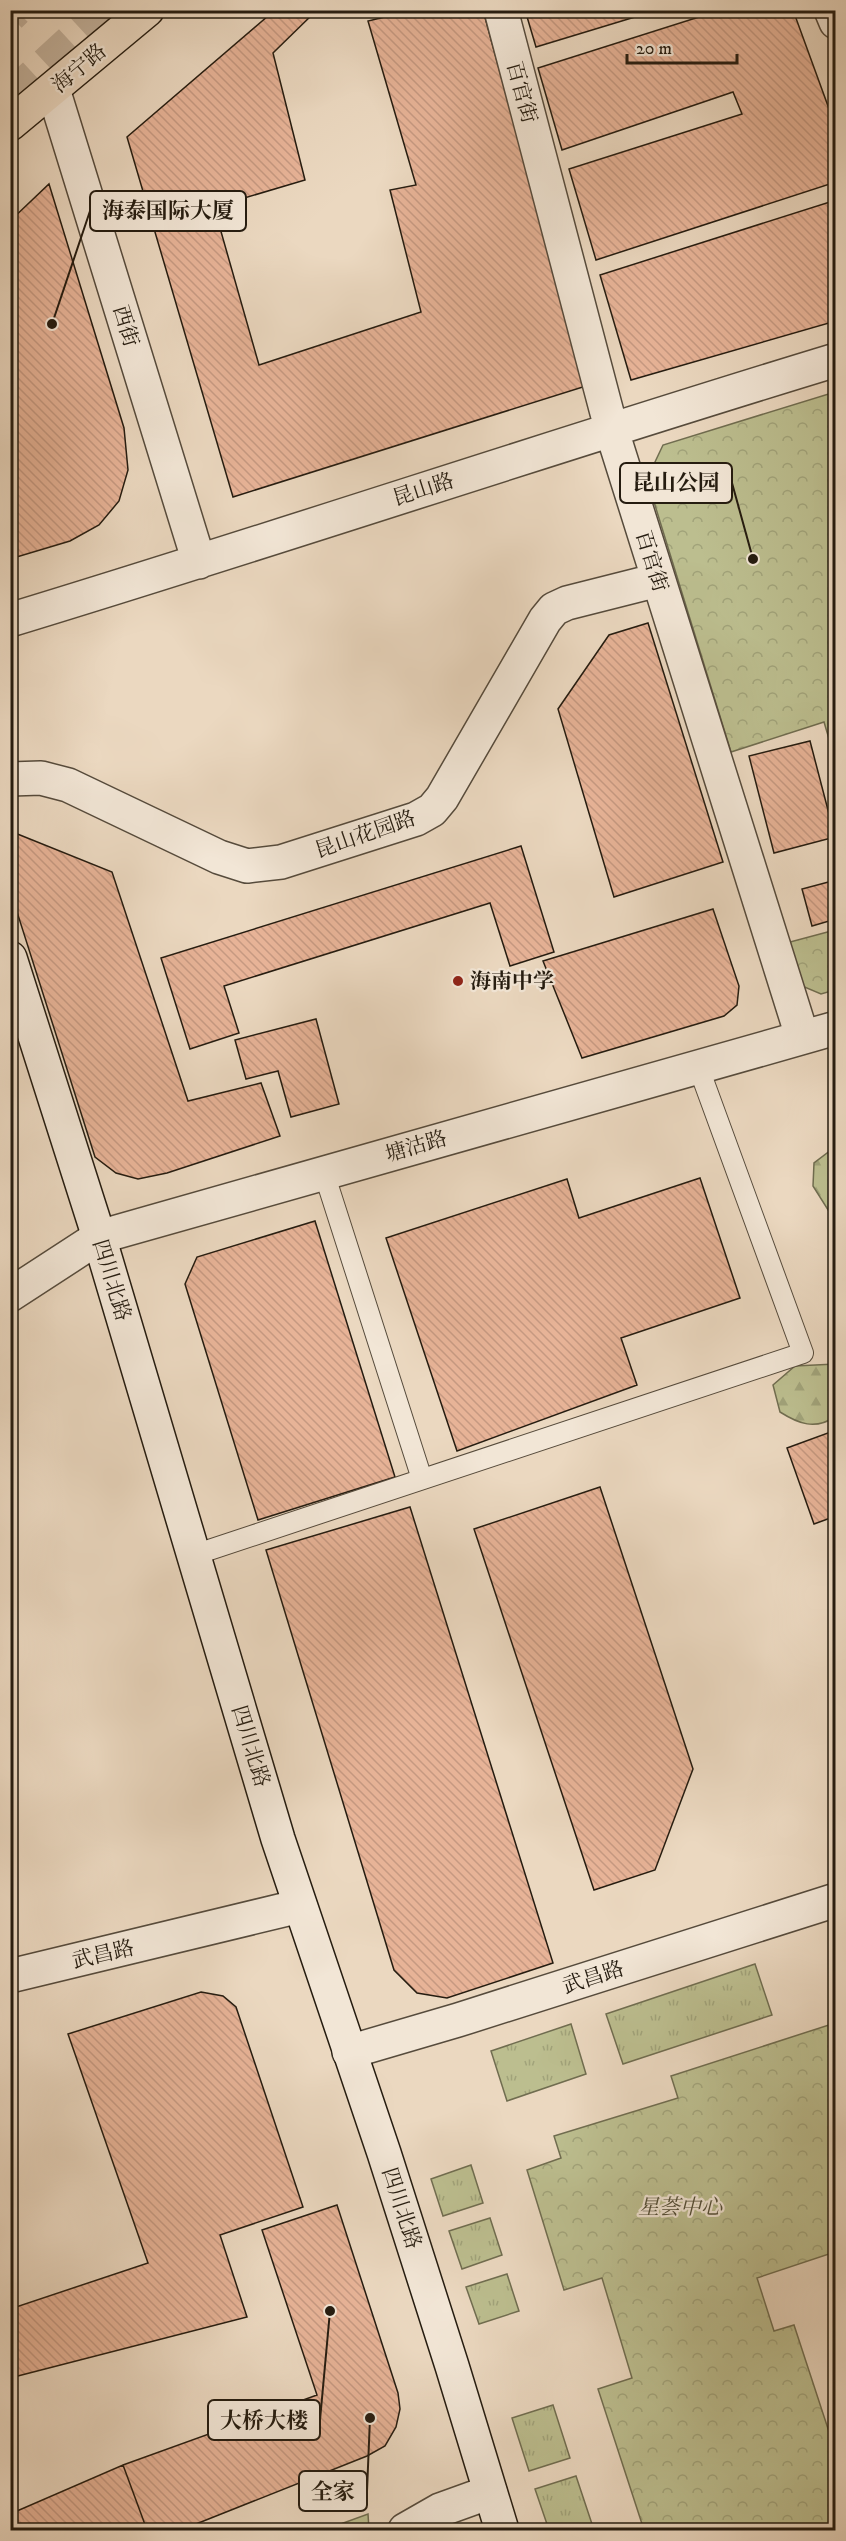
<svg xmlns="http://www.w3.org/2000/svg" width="846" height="2541" font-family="'IM FELL DW Pica','Noto Serif SC',serif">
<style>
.grass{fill:url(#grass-tufts);stroke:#706d50;stroke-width:1.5}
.forest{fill:url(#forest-firs);stroke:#706d50;stroke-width:1.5}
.park{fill:url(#park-crowns);stroke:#706d50;stroke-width:1.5}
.building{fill:url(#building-back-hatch);stroke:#251c10;stroke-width:1.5}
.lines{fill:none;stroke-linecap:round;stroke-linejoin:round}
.highway-tunnel{stroke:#c3b29d;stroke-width:33;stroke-dasharray:33 16;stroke-linecap:butt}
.lane-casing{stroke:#564b3c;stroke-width:22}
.street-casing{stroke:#564b3c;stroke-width:36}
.secondary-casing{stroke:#251c10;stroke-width:36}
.primary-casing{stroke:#251c10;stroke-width:36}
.lane{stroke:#f2e6d6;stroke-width:20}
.street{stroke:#f2e6d6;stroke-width:33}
.secondary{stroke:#f2e6d6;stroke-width:33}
.primary{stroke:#ebd8c0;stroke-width:33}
.poi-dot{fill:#8f2418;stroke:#f2e6d6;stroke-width:2}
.labels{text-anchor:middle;stroke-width:4.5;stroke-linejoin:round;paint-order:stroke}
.street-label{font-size:21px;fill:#251c10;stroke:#f2e6d6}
.poi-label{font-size:21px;font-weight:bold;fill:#251c10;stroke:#f2e6d6;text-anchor:start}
.park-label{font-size:21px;font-style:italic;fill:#524d36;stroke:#f2e6d6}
.leader{fill:none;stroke:#251c10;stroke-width:2}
.callout-dot{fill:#251c10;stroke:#f2e6d6;stroke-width:2}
.callout{fill:#f2e6d6;stroke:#251c10;stroke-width:2}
.callout-label{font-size:22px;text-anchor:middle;font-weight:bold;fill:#251c10}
</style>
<defs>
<pattern id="grass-tufts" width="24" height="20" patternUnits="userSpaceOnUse" patternTransform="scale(1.5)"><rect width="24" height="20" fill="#bcbe8f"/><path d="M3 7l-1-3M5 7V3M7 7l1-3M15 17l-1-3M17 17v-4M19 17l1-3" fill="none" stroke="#a1a37a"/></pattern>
<pattern id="forest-firs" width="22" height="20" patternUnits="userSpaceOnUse" patternTransform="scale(1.5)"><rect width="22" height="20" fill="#bcbe8f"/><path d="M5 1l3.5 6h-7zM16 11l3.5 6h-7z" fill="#a1a37a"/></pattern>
<pattern id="park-crowns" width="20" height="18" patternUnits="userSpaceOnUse" patternTransform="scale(1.5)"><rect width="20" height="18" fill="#bcbe8f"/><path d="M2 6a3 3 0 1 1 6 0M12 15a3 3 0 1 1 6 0" fill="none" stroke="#a1a37a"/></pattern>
<pattern id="building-back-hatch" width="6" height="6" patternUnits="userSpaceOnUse" patternTransform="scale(1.5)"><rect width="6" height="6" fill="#e7b397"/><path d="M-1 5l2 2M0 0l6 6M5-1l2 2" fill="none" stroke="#c69981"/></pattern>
</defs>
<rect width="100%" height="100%" fill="#ebd8c0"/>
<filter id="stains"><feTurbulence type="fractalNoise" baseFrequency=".00333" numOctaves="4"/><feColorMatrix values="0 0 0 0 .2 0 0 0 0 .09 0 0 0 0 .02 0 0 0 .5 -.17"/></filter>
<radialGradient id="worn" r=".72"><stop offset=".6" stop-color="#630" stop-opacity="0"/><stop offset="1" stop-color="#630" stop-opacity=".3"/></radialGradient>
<!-- grass -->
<path class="grass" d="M 755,1964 L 772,2015 L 623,2064 L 606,2014 Z
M 571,2024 L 586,2074 L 507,2101 L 491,2051 Z
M 471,2165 L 483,2203 L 443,2216 L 431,2179 Z
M 490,2218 L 502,2255 L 462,2269 L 449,2231 Z
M 507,2274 L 519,2311 L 479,2324 L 466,2287 Z
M 553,2405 L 570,2458 L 529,2471 L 512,2418 Z
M 576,2476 L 594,2530 L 549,2530 L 535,2489 Z
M 368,2514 L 369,2530 L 324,2530 Z"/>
<!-- forest -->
<path class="forest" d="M 835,1147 L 835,1221 L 813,1186 L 814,1163 Z
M 835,1364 L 835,1417 C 815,1430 799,1424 780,1412 L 773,1385 L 795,1366 Z"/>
<!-- park -->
<path class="park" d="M 835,392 L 835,759 L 824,722 L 731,752 L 650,489 L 655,462 L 663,445 Z
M 835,930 L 835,990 L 821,994 L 802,986 L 790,942 Z
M 835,2023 L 835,2252 L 757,2278 L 774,2331 L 794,2325 L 835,2450 L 835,2530 L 644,2530 L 598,2389 L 632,2378 L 602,2278 L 564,2290 L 527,2170 L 561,2158 L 554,2136 L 678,2098 L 671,2076 Z"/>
<!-- building -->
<path class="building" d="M 275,10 L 317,10 L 273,53 L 305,180 L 214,207 L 259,365 L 421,312 L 390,190 L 416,185 L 368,21 L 414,10 L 483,10 L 586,386 L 233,497 L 127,137 Z
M 525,10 L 658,10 L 536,47 Z
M 721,10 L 793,10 L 836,128 L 836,182 L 596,260 L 569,169 L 742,114 L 733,92 L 562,150 L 538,68 Z
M 49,184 L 124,428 L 128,470 L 119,501 L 99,525 L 70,541 L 10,559 L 10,221 Z
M 836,200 L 836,321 L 631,380 L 600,275 Z
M 648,623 L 723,862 L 614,897 L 558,709 L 609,635 Z
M 810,741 L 835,837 L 774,853 L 749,756 Z
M 10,831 L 112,872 L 188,1101 L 261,1083 L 280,1136 L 167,1173 L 138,1179 L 116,1173 L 95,1157 L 10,890 Z
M 521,846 L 554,952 L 510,966 L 490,903 L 224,986 L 239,1033 L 190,1049 L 161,958 Z
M 836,880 L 836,919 L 812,926 L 802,889 Z
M 713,909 L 739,986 L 737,1005 L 724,1016 L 582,1058 L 543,961 Z
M 316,1019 L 339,1104 L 291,1117 L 278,1071 L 246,1079 L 235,1040 Z
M 700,1178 L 740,1298 L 621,1338 L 637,1385 L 457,1451 L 386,1238 L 567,1179 L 579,1218 Z
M 315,1221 L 395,1477 L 258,1520 L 185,1284 L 197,1257 Z
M 836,1430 L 836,1516 L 814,1524 L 787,1448 Z
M 600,1487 L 693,1769 L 655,1870 L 594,1890 L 474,1529 Z
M 410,1507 L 553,1963 L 447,1998 L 417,1993 L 394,1970 L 266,1550 Z
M 201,1992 L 223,1996 L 236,2007 L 303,2207 L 220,2235 L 247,2317 L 10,2378 L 10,2309 L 148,2263 L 68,2034 Z
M 337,2205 L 398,2393 L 400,2409 L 396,2427 L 385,2446 L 367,2456 L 181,2530 L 147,2530 L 123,2465 L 317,2395 L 262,2230 Z
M 123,2465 L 147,2530 L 10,2530 L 10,2514 Z"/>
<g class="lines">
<!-- highway-tunnel -->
<path class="highway-tunnel" d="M 10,16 L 16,10
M 10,97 L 104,10"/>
<defs>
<path id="lane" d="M 324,1173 L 422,1479
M 194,1555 L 803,1353 L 698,1066"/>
<path id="street" d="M 501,10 L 611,428 L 802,1036
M 831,10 L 836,22
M 53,89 L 199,562
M 10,620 C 286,536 559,444 836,360
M 10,779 L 41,778 L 68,785 L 219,857 L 247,866 L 281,862 L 416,819 L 432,810 L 442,798 L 545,620 L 554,609 L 567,603 L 658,580
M 10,1295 L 99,1237 L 836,1028
M 10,1976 L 300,1906
M 349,2052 L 458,2020 L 836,1900
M 405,2530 L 440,2510 L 490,2492"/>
<path id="secondary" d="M 10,958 L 99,1237 L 278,1839 L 384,2153 L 452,2366 L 502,2530"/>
<path id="primary" d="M 10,124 L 147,10"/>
</defs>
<!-- lane casing -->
<use href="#lane" class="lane-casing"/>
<!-- street casing -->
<use href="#street" class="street-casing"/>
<!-- secondary casing -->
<use href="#secondary" class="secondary-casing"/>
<!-- primary casing -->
<use href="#primary" class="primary-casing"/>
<!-- lane -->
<use href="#lane" class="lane"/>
<!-- street -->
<use href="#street" class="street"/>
<!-- secondary -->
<use href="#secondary" class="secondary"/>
<!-- primary -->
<use href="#primary" class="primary"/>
</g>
<!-- markers -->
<circle class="poi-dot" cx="458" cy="981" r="6"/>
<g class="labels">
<!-- street labels -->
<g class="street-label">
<text transform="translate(79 68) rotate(-40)" y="7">海宁路</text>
<text transform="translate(522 92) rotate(75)" y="7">百官街</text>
<text transform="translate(126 326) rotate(73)" y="7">西街</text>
<text transform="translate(423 489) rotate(-18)" y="7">昆山路</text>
<text transform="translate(652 561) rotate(73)" y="7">百官街</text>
<text transform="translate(365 834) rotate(-19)" y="7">昆山花园路</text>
<text transform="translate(416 1146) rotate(-16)" y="7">塘沽路</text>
<text transform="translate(112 1280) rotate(73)" y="7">四川北路</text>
<text transform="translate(251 1746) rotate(73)" y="7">四川北路</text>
<text transform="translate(103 1954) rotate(-13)" y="7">武昌路</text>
<text transform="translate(593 1977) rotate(-18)" y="7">武昌路</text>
<text transform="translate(402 2208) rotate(72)" y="7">四川北路</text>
</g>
<!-- poi labels -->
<g class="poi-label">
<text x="470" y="988">海南中学</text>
</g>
<!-- park labels -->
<g class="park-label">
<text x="680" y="2214">星荟中心</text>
</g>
</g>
<!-- callouts -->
<path class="leader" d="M52 324L90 211M753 559L732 483M330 2311L320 2420M370 2418L367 2491"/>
<g class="callout-dot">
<circle cx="52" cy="324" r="6"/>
<circle cx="753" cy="559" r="6"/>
<circle cx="330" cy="2311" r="6"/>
<circle cx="370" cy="2418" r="6"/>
</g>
<g class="callout">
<rect x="90" y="191" width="156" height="40" rx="6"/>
<rect x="620" y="463" width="112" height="40" rx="6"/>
<rect x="208" y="2400" width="112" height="40" rx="6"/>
<rect x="299" y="2471" width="68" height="40" rx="6"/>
</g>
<g class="callout-label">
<text x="168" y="218">海泰国际大厦</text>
<text x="676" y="490">昆山公园</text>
<text x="264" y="2428">大桥大楼</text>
<text x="333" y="2499">全家</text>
</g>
<!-- margin -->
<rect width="846" height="2541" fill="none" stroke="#ebd8c0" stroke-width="36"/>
<rect x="12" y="12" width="822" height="2517" fill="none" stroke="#251c10" stroke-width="3"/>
<rect x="18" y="18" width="810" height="2505" fill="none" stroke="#251c10" stroke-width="1.5"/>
<!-- scale -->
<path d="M627 54v9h110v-9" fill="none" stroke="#251c10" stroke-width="3"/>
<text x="636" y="54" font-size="18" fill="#251c10" stroke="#f2e6d6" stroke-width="4.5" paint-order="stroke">20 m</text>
<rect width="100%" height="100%" filter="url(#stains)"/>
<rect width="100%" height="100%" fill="url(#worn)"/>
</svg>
